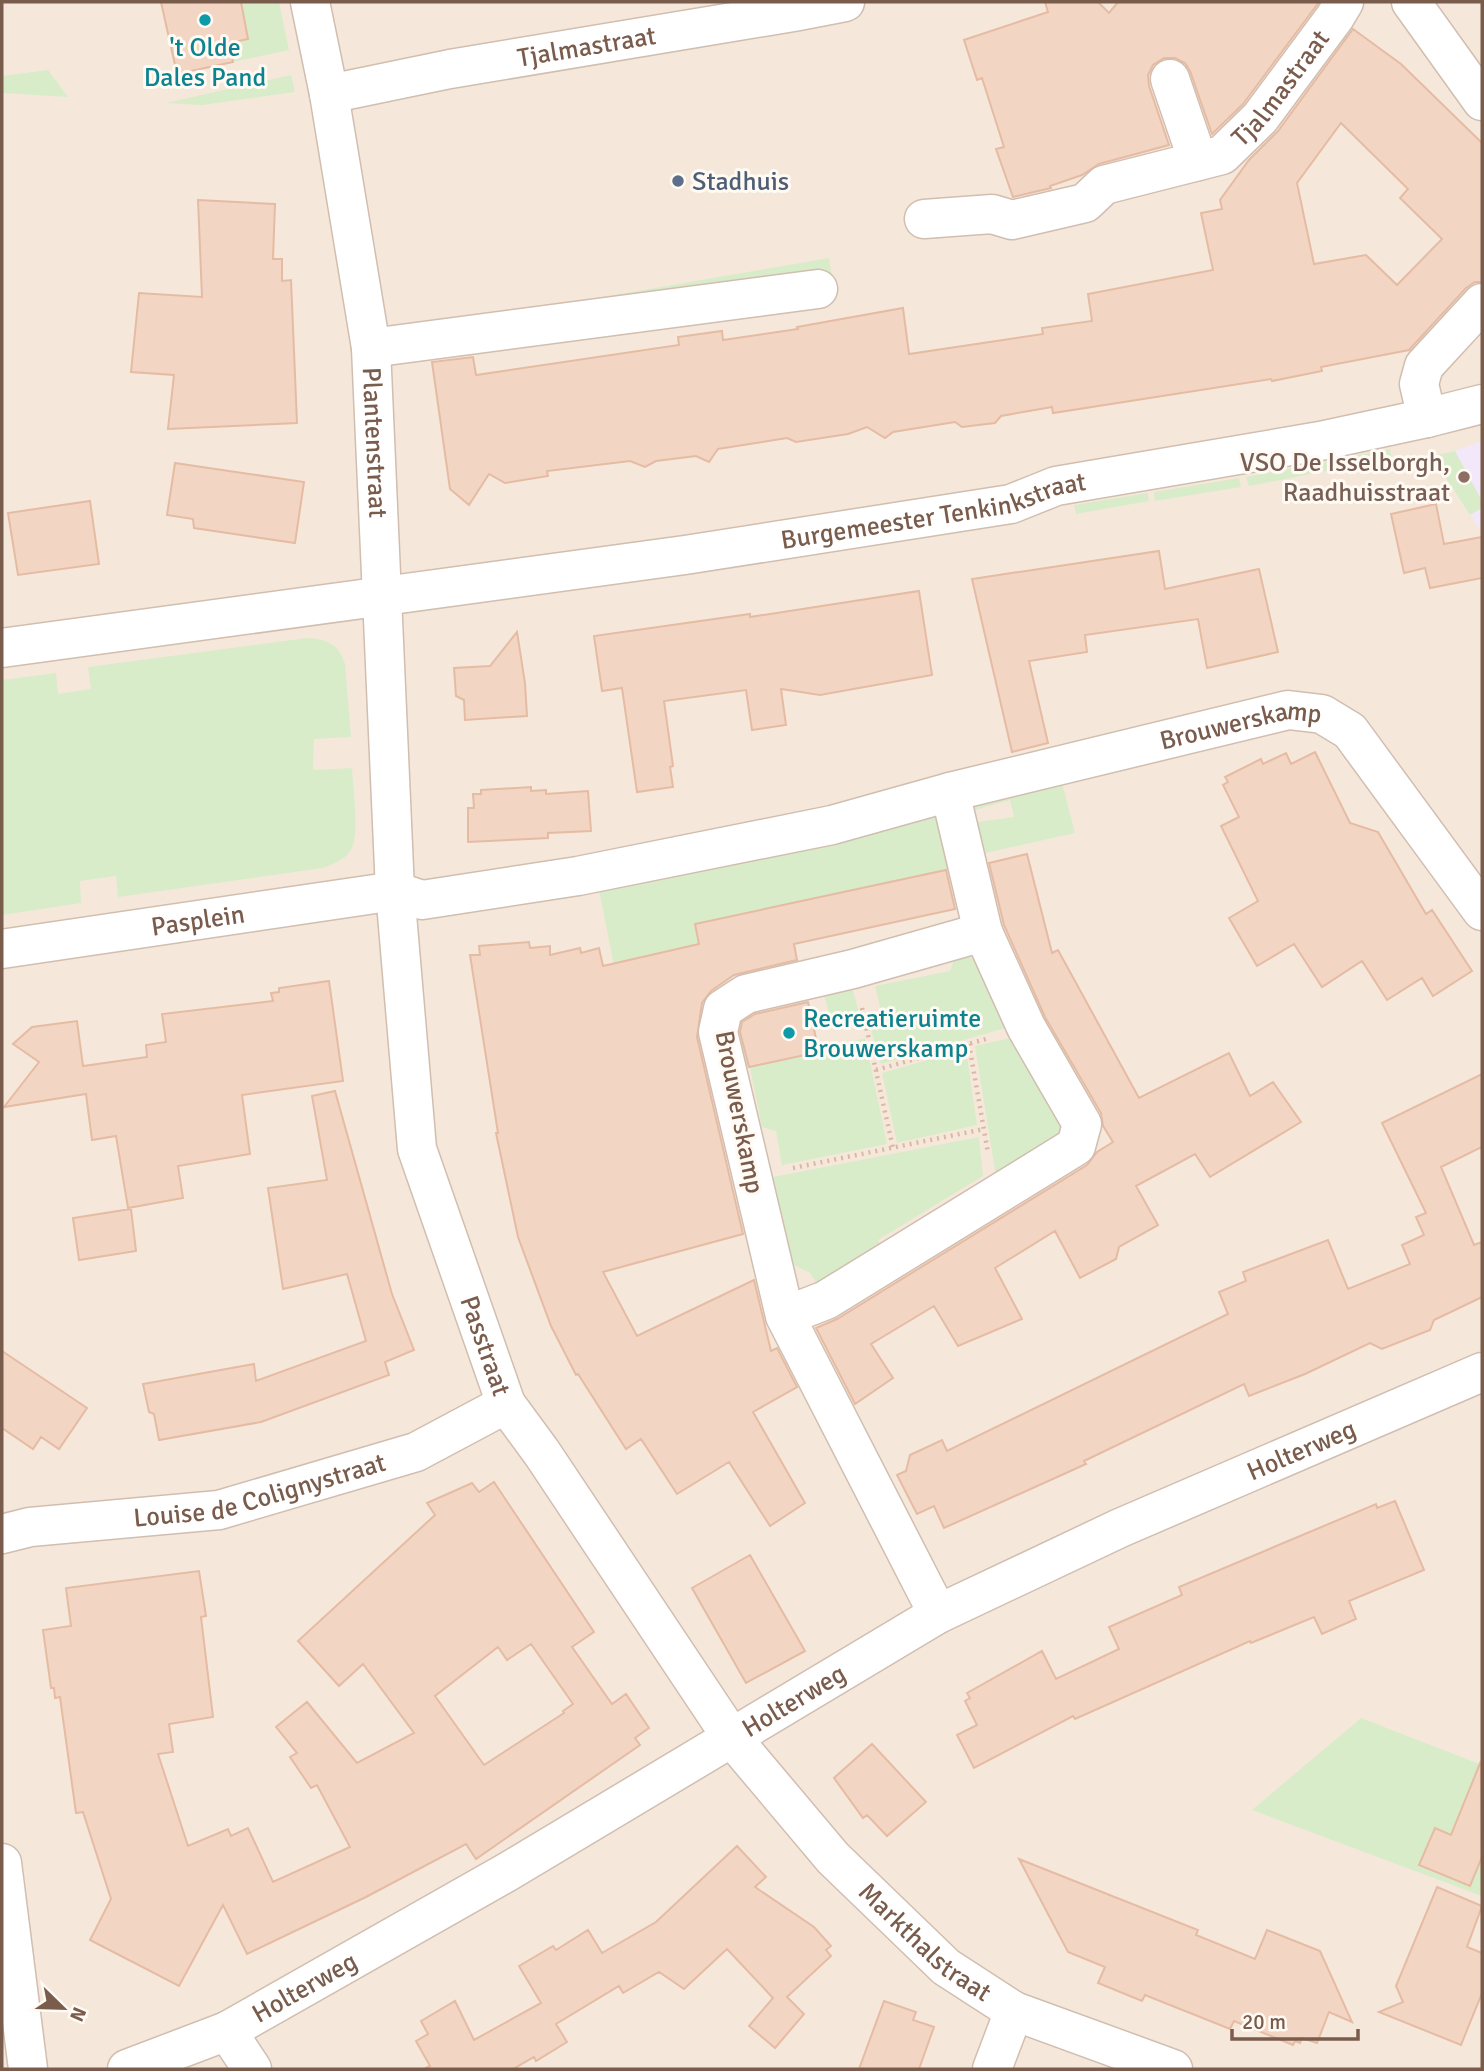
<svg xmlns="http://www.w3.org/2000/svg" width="1484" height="2071" font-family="Signika,sans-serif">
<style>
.residential{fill:#f5e8da}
.education{fill:#f3e8fa}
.green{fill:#d8ecc9}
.building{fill:#f3d5c3;stroke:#e6bba3;stroke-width:2;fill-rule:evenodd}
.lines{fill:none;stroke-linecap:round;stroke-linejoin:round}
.minor-casing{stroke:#d1beb0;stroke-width:41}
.path{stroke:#d9b8a5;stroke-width:4.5;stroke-dasharray:2 5;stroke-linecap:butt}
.minor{stroke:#fff;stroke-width:38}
.culture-dot{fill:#0f9aa8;stroke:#fffaf3;stroke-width:2.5}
.service-dot{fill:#5c6f8a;stroke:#fffaf3;stroke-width:2.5}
.education-dot{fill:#8d6e63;stroke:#fffaf3;stroke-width:2.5}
.labels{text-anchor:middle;stroke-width:6;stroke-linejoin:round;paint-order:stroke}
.street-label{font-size:26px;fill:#7a5c4d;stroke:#fffaf3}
.culture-label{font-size:26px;fill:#0d838f;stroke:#fffaf3}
.service-label{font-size:26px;fill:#4e5e75;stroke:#fffaf3;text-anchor:start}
.education-label{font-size:26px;fill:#785e54;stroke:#fffaf3;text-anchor:end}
</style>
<rect width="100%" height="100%" fill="#fdf6ec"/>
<!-- residential -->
<path class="residential" d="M 2,2 L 1482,2 L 1482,2069 L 2,2069 Z"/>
<!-- education -->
<path class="education" d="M 1482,441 L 1482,532 L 1432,456 L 1455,451 Z"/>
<!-- green -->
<path class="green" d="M 241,2 L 279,2 L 289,50 L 233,62 L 229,43 L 248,38 Z
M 48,70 L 68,97 L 2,93 L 2,76 Z
M 291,75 L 295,92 L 202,105 L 166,103 Z
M 829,258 L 832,279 L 400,332 Z
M 1390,449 L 1392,458 L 1249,486 L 1246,477 Z
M 1455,451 L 1482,501 L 1482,508 L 1470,515 L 1432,456 Z
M 1239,478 L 1241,487 L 1155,501 L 1154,492 Z
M 1148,493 L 1149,501 L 1076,514 L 1074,505 Z
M 307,638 C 327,639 339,644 345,664 L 351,737 L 314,739 L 313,770 L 352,768 C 353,788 360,833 351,850 C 345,860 333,864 323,868 L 118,897 L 116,876 L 80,881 L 81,903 L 2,915 L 2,680 L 56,673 L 58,694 L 91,689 L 88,667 Z
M 1062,783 L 1075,833 L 977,855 L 970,823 L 1014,817 L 1010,800 L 968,812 L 969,803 Z
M 937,808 L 949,869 L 695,924 L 699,944 L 643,957 L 623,1012 L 599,890 Z
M 964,955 L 979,962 L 1019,1024 L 881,1064 L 869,1023 L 874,1022 L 872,1013 L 881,1011 L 875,986 L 950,971 L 955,957 Z
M 850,979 L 859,1013 L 831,1019 L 821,986 Z
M 751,1010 L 762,1059 L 779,1055 L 819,1052 L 865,1038 L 887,1144 L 782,1165 L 776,1131 L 762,1127 L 750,1068 L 734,1059 L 729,1023 Z
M 1010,1038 L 1063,1104 L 1064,1136 L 997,1183 L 975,1046 Z
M 966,1049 L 977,1125 L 897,1143 L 882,1073 Z
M 979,1137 L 983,1176 L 878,1240 L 884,1251 L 818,1285 L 810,1273 L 782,1259 L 763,1179 Z
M 1361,1718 L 1482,1765 L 1482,1896 L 1252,1810 Z"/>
<!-- building -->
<path class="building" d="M 161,2 L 241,2 L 248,39 L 229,43 L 233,62 L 177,74 Z
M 1045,2 L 1098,2 L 1109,13 L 1118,2 L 1319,2 L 1243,104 L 1212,134 L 1190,71 L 1185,63 L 1175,58 L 1164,58 L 1153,65 L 1148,75 L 1149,86 L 1169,145 L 1099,164 L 1082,175 L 1050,186 L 1051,188 L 1013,197 L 996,149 L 1004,147 L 982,78 L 977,80 L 964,40 L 1048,12 Z
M 1353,29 L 1401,64 L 1482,143 L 1482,282 L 1475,282 L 1466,288 L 1409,350 L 1321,367 L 1322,371 L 1272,381 L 1271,379 L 1053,413 L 1052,407 L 1001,416 L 995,423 L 962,427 L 955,422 L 893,432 L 885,438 L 867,427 L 848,434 L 796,442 L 787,438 L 718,449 L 709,462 L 696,456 L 656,461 L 645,467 L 630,461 L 547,471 L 548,476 L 505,483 L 489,474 L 469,505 L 450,489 L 432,362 L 473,357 L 476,375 L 679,345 L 678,337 L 722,331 L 723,340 L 798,329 L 797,327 L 903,308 L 909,354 L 1043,334 L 1042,328 L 1092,321 L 1088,294 L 1213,270 L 1201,213 L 1222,209 L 1220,200 L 1249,160 L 1278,131 ZM 1341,123 L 1408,189 L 1400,198 L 1442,239 L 1397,285 L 1366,255 L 1314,264 L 1297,183 Z
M 198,200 L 275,204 L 273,259 L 282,259 L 282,281 L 291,280 L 297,423 L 168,429 L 174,375 L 131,372 L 139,293 L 202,297 Z
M 175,463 L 304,482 L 295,543 L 194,528 L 193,519 L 167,515 Z
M 90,501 L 99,564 L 18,575 L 8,513 Z
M 1436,504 L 1444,544 L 1482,537 L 1482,578 L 1430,588 L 1425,568 L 1404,573 L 1391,514 Z
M 1159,551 L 1165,589 L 1259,569 L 1278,652 L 1207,668 L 1198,619 L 1085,635 L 1087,652 L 1029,661 L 1048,743 L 1012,752 L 972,579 Z
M 919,591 L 932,675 L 820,695 L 781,689 L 786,725 L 752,730 L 746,690 L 664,701 L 673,766 L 670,767 L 673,787 L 637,792 L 622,688 L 602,691 L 594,636 L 750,614 L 750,617 Z
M 517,632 L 525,683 L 527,716 L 465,720 L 464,700 L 456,696 L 454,668 L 490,666 Z
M 1315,752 L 1350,823 L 1378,832 L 1426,914 L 1432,910 L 1472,971 L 1433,996 L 1422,978 L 1387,1000 L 1362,961 L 1322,987 L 1294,944 L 1257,966 L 1229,918 L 1258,901 L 1221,826 L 1239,817 L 1223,785 L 1228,782 L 1225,777 L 1261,759 L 1263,764 L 1286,753 L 1291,764 Z
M 531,787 L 531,791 L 546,790 L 546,794 L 588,791 L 591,831 L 548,833 L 548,838 L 468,842 L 468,808 L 474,808 L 473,794 L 481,794 L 481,790 Z
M 1027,854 L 1052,953 L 1058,950 L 1139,1098 L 1229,1053 L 1250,1096 L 1273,1082 L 1301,1122 L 1210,1177 L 1195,1154 L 1136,1186 L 1158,1225 L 1119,1247 L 1116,1259 L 1080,1278 L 1055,1231 L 995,1268 L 1022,1319 L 958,1346 L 934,1306 L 871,1344 L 893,1378 L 855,1404 L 816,1328 L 837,1319 L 1087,1165 L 1097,1152 L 1113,1142 L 1103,1126 L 1101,1113 L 1045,1017 L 1004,925 L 989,863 Z
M 946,870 L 955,909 L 794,944 L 797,960 L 734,975 L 711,991 L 702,1003 L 697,1037 L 743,1234 L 603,1272 L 637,1336 L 754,1280 L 771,1351 L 777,1348 L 797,1387 L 753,1412 L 805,1503 L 770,1526 L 729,1462 L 677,1494 L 641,1439 L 626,1449 L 578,1374 L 576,1375 L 551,1326 L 518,1237 L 496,1133 L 498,1133 L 470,955 L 480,955 L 479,946 L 529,942 L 530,948 L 550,946 L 550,955 L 580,948 L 581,953 L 599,948 L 603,966 L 699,944 L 695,924 Z
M 329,981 L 343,1081 L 242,1095 L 250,1154 L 178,1166 L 183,1198 L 128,1208 L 116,1136 L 92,1140 L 86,1094 L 4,1107 L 39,1062 L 13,1044 L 32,1027 L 77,1021 L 83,1066 L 147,1057 L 146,1045 L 166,1042 L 162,1014 L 273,1001 L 271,993 L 279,992 L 279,988 Z
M 808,1002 L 819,1052 L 749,1067 L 740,1032 L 742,1022 L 755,1014 Z
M 1482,1074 L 1482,1147 L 1441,1167 L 1474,1245 L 1482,1242 L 1482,1297 L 1434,1320 L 1430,1330 L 1382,1349 L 1370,1343 L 1305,1374 L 1249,1396 L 1244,1384 L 1084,1461 L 1086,1464 L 944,1528 L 934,1506 L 917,1514 L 897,1475 L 906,1471 L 910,1455 L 942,1440 L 947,1451 L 1228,1314 L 1219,1292 L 1246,1281 L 1243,1272 L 1328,1240 L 1348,1289 L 1410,1264 L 1402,1245 L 1424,1235 L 1416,1217 L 1426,1213 L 1382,1123 Z
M 335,1091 L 392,1294 L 414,1350 L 385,1362 L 389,1375 L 261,1422 L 159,1440 L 154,1414 L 149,1412 L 143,1384 L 254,1364 L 256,1381 L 366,1341 L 347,1274 L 283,1289 L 268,1188 L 327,1180 L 312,1096 Z
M 131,1209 L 136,1251 L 79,1260 L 73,1218 Z
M 2,1351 L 87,1408 L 59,1449 L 41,1437 L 33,1449 L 2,1428 Z
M 494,1482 L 594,1632 L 572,1647 L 612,1704 L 626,1694 L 649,1728 L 635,1738 L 640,1745 L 476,1859 L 466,1844 L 366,1897 L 247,1954 L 223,1905 L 179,1986 L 90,1940 L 111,1899 L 83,1812 L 76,1813 L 60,1697 L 55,1698 L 54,1688 L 51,1688 L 43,1630 L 71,1626 L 66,1588 L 199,1571 L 206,1616 L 201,1617 L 213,1717 L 169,1724 L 173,1752 L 158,1754 L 188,1846 L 228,1829 L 231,1836 L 248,1828 L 273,1882 L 350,1847 L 317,1785 L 311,1788 L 290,1757 L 297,1753 L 276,1727 L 307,1702 L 357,1763 L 414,1733 L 363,1664 L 339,1686 L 298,1641 L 435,1515 L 427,1503 L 472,1483 L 479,1492 ZM 531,1644 L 573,1704 L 563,1711 L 564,1713 L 484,1765 L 435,1696 L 498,1647 L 507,1660 Z
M 1395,1501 L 1424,1570 L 1349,1601 L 1356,1619 L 1322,1634 L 1314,1617 L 1251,1643 L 1250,1641 L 1075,1719 L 1073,1716 L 974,1768 L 957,1735 L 977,1725 L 965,1701 L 970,1698 L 967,1693 L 1042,1651 L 1056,1679 L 1119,1649 L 1109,1627 L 1182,1595 L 1179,1587 L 1376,1504 L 1377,1508 Z
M 750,1555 L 805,1651 L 746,1683 L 692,1588 Z
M 872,1744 L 926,1802 L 887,1836 L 867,1815 L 863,1818 L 834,1778 Z
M 1481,1761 L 1482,1857 L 1470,1886 L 1419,1865 L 1435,1828 L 1451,1835 Z
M 737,1846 L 766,1877 L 755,1887 L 814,1927 L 831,1946 L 826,1950 L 831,1956 L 787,1997 L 804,2014 L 775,2048 L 749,2026 L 773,1998 L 727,1949 L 684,1989 L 659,1972 L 623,1993 L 619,1986 L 556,2024 L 567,2042 L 536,2061 L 534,2057 L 513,2069 L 424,2069 L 430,2066 L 416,2041 L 428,2034 L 421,2021 L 455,2001 L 474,2040 L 541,2003 L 519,1966 L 553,1946 L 556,1950 L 588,1930 L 602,1953 L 656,1922 Z
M 1019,1859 L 1198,1930 L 1196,1935 L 1255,1959 L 1267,1930 L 1320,1951 L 1352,2022 L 1329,2012 L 1317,2043 L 1302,2038 L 1300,2043 L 1295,2041 L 1293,2045 L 1234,2021 L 1230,2029 L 1145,1995 L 1142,2001 L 1098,1983 L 1105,1967 L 1068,1952 Z
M 1437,1887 L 1482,1906 L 1467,1947 L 1482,1953 L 1482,1993 L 1461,2045 L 1379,2012 L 1403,2002 L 1396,1986 Z
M 884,2001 L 916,2012 L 913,2020 L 934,2027 L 919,2069 L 859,2069 Z"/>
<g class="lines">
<defs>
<g id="minor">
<path id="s1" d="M 310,2 L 329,94 L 371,348 L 395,891 L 417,1149 L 506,1404 L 542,1453 L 732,1738 L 833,1858 L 946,1967 L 1014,2011 L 1173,2069"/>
<path d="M 1411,2 L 1482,101"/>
<path d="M 1170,79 L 1198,161"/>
<path id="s2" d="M 329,94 L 450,69 L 793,12 L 845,2"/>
<path id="s3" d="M 924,219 L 992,214 L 1012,220 L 1085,203 L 1104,185 L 1222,155 L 1260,118 L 1335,17 L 1344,2"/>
<path d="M 371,348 L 818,289"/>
<path d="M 1427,418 L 1419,384 L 1424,366 L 1482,303"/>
<path id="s4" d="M 2,648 L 685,555 L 1011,504 L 1056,486 L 1320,441 L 1427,418 L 1482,404"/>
<path d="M 950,792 L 983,932"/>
<path id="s5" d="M 2,949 L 395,891 L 422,900 L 578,876 L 832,825 L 950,792 L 1288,710 L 1322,714 L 1350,731 L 1482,911"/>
<path d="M 785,1316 L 826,1300 L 1076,1146 L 1082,1124 L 1026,1027 L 983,932 L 853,969 L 746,994 L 723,1009 L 718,1032 L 785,1316 L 938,1614"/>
<path id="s6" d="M 2,1534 L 30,1527 L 219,1510 L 416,1452 L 506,1404"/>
<path d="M 2,1863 L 28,2069"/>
<path d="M 227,2031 L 252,2069"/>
<path id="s7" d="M 127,2069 L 227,2031 L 509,1871 L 938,1614 L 1120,1528 L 1482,1372"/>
<path d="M 992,2069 L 1014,2011"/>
</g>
</defs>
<!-- minor casing -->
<use href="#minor" class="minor-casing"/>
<!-- path -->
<path class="path" d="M 862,1008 L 893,1148
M 969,1044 L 988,1153
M 876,1070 L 986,1039
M 793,1168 L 984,1129"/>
<!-- minor -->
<use href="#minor" class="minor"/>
</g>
<!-- markers -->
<g class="culture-dot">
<circle cx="205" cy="20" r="7"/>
<circle cx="789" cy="1033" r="7"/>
</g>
<circle class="service-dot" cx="678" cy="181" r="7"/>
<circle class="education-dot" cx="1464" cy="477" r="7"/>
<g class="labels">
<!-- street labels -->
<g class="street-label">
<text dy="9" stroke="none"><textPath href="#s2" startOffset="262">Tjalmastraat</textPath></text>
<text dy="9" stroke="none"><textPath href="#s3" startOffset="401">Tjalmastraat</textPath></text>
<text dy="9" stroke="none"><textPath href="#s1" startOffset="446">Plantenstraat</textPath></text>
<text dy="9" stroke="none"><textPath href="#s4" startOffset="942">Burgemeester Tenkinkstraat</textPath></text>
<text dy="9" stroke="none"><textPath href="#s5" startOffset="1264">Brouwerskamp</textPath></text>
<text dy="9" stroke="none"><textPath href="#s5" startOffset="198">Pasplein</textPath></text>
<text transform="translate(740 1112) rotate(79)" y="9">Brouwerskamp</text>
<text dy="9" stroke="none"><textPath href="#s1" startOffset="1362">Passtraat</textPath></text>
<text dy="9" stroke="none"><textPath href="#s7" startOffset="1330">Holterweg</textPath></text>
<text dy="9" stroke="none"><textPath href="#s6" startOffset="262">Louise de Colignystraat</textPath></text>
<text dy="9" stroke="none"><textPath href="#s7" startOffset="763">Holterweg</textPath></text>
<text dy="9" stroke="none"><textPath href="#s1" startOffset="2109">Markthalstraat</textPath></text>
<text dy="9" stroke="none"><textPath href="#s7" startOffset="196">Holterweg</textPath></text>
</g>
<!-- culture labels -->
<g class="culture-label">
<text x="205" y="56">'t Olde<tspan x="205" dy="30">Dales Pand</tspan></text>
<text x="803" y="1027" text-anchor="start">Recreatieruimte<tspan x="803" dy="30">Brouwerskamp</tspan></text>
</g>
<!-- service labels -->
<g class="service-label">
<text x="692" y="190">Stadhuis</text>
</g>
<!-- education labels -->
<g class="education-label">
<text x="1450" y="471">VSO De Isselborgh,<tspan x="1450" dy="30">Raadhuisstraat</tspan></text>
</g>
</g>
<!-- border -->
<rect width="1484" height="2071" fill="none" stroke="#7a5c4d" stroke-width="7"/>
<!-- north arrow -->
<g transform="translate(63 2008) rotate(113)" stroke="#fffaf3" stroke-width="5" paint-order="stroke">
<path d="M0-5L12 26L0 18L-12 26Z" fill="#7a5c4d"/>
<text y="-10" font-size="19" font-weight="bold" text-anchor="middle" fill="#7a5c4d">N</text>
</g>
<!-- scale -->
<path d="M1232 2029v10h126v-10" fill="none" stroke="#7a5c4d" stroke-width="3.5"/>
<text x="1242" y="2029" font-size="21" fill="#7a5c4d" stroke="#fffaf3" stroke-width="5" paint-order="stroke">20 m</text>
</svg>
